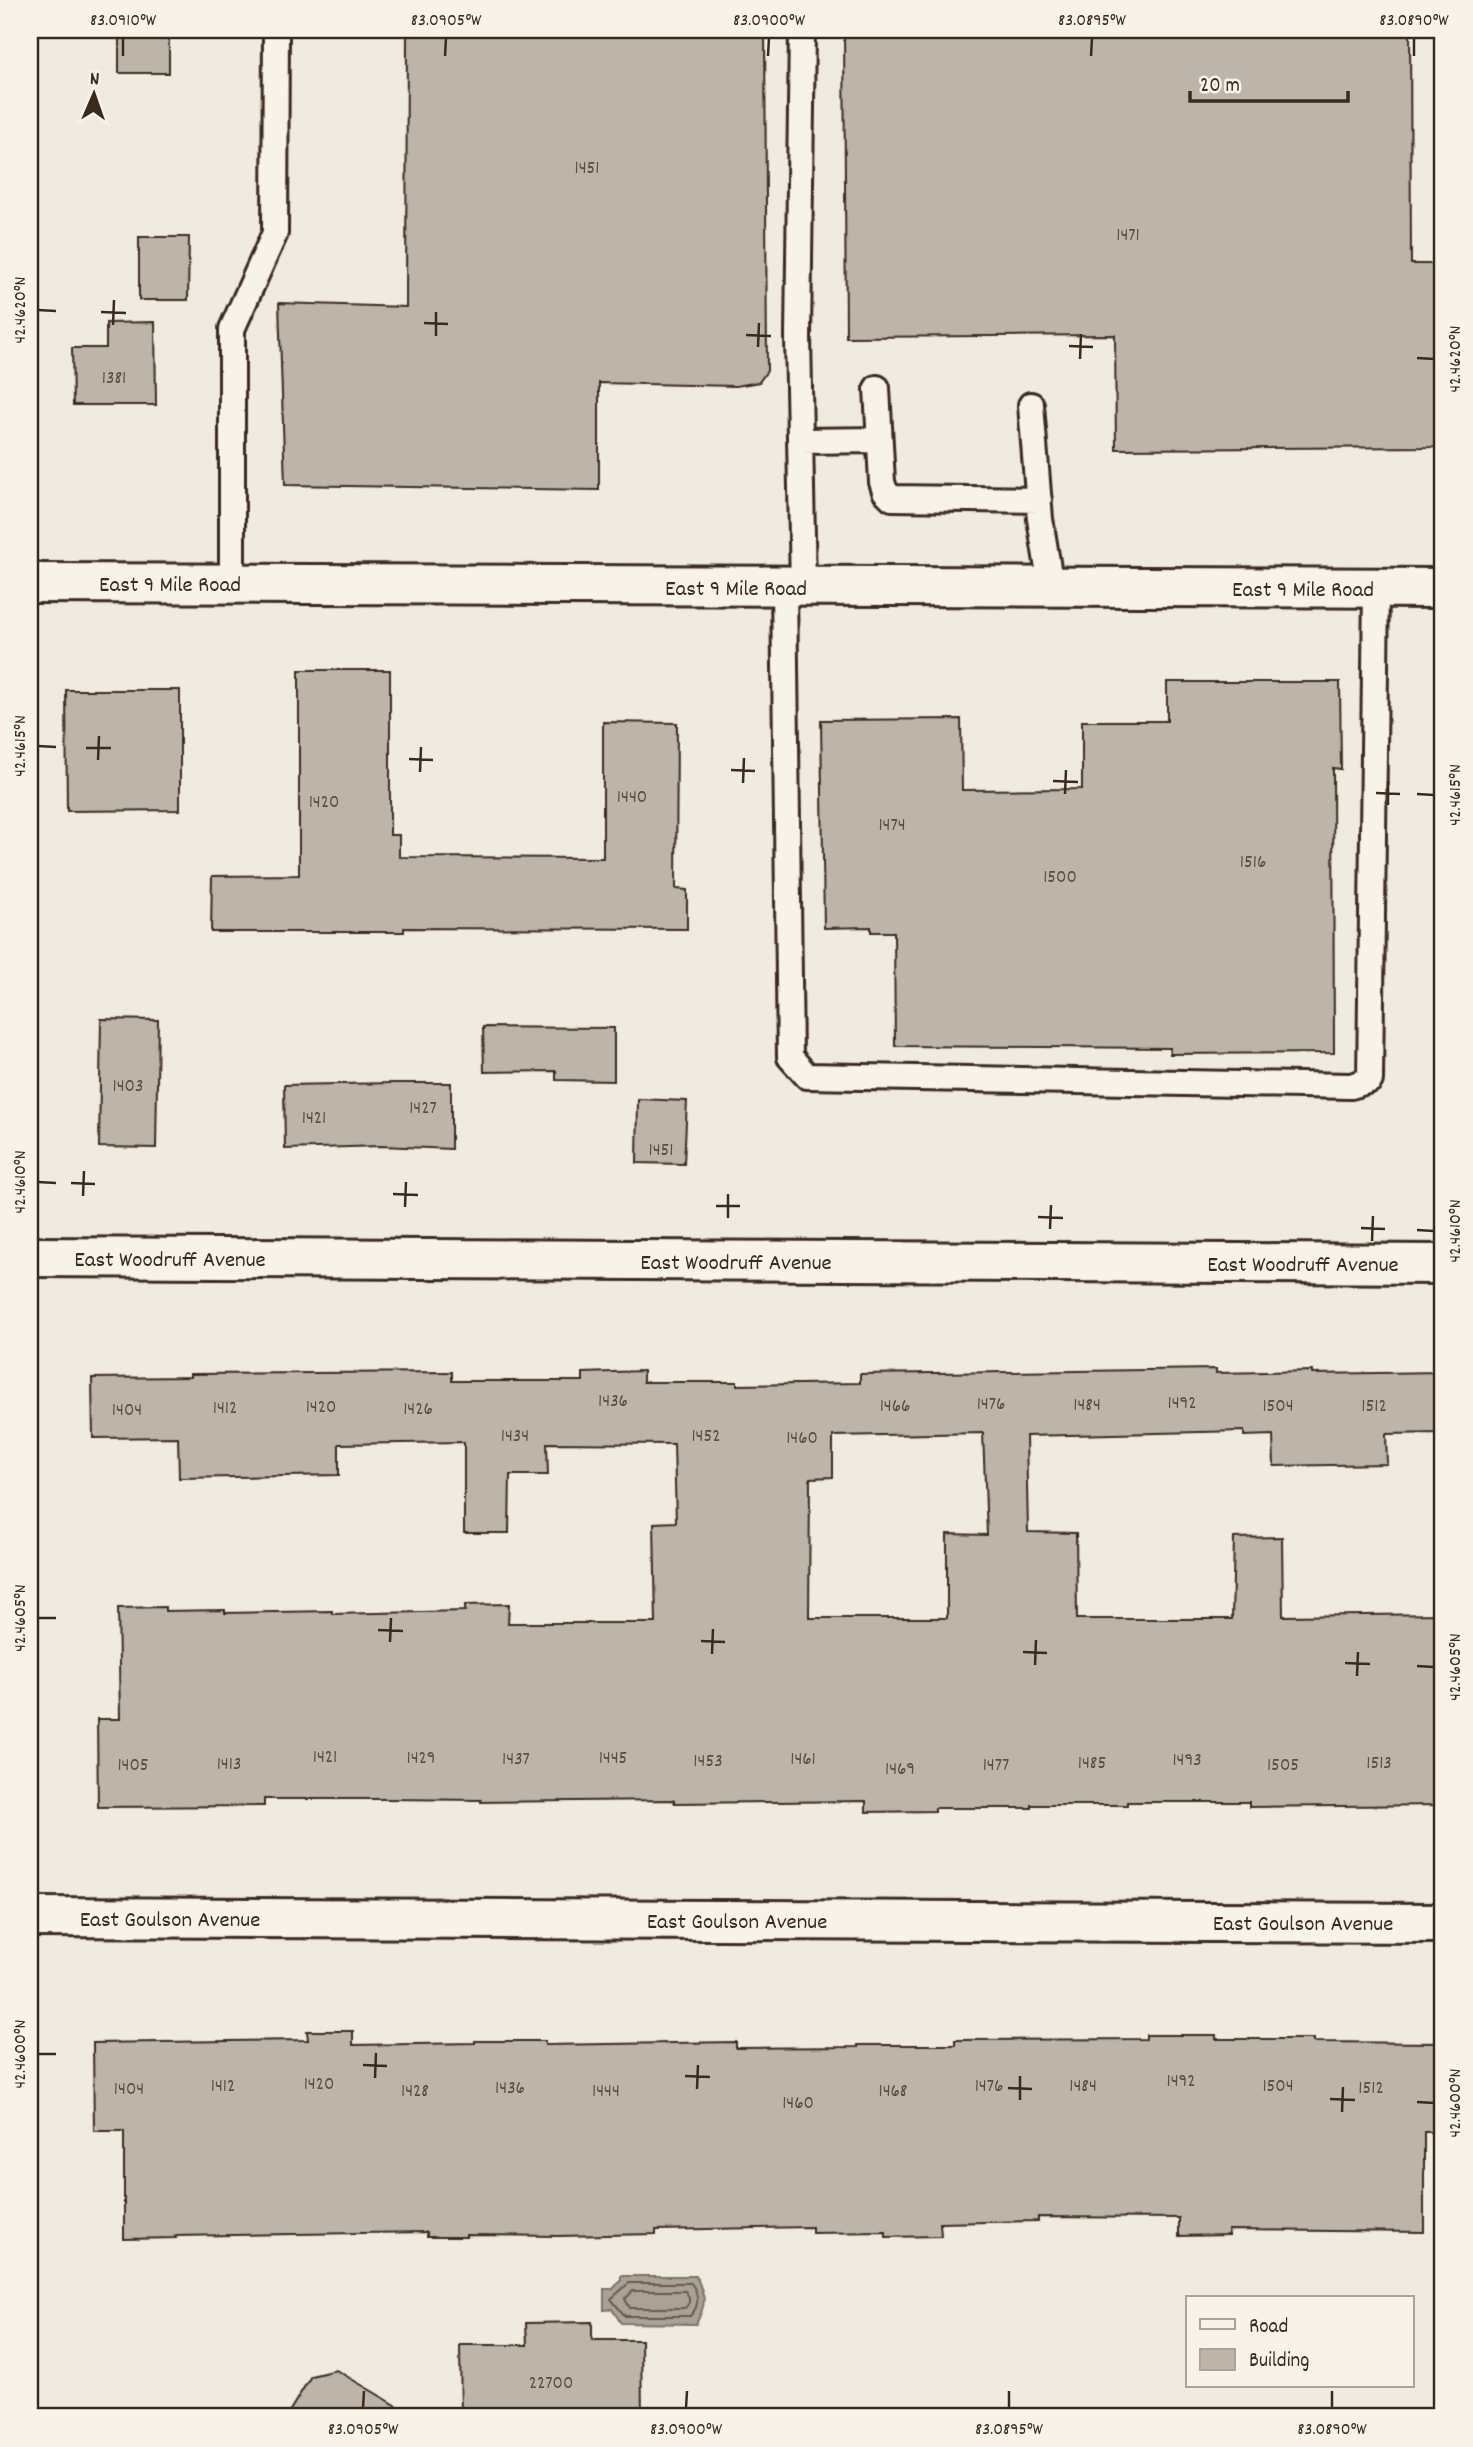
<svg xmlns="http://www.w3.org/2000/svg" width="1473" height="2447" font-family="Dekko,sans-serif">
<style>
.water{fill:#aaa296;stroke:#7e7266;stroke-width:2}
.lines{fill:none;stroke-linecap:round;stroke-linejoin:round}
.shore{stroke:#675a4e;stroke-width:2}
.building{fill:#bdb5aa;stroke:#3b2a1e;stroke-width:2;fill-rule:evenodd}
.service-casing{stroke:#3b2a1e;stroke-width:30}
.minor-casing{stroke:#3b2a1e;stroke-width:44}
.secondary-casing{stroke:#3b2a1e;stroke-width:44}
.service{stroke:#f7f3e8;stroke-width:24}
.minor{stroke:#f7f3e8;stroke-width:38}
.secondary{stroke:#f7f3e8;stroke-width:38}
.ticks{fill:none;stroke:#3b2a1e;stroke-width:2.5}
.labels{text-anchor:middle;stroke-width:7;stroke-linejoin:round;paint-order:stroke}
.number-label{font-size:19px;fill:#5c4d41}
.street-label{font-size:23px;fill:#3b2a1e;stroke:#f7f3e8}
.neatline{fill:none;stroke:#3b2a1e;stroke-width:2.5}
.ticks-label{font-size:18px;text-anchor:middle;fill:#3b2a1e}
</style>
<rect width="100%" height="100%" fill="#efebe0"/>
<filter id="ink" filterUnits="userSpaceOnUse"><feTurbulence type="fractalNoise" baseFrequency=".0143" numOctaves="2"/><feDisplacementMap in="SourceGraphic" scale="14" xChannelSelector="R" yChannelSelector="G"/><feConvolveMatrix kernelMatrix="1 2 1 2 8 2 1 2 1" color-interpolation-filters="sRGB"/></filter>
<g filter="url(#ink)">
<!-- water -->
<path class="water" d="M 621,2276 L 696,2276 C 706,2298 707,2302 696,2324 L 621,2323 L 612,2309 L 604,2310 L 604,2289 L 613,2289 L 621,2280 Z"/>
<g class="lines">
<!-- shore -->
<path class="shore" d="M 629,2283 L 691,2283 C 699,2294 700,2306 690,2316 L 625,2316 L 611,2299 Z
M 633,2291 L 685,2291 L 689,2297 L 689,2303 L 685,2308 L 630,2308 L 625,2299 Z"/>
</g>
<!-- building -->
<path class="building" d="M 119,30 L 169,30 L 169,73 L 119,73 Z
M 407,30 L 765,30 L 767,371 L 759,382 L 736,386 L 599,383 L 599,490 L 285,485 L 279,303 L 406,307 Z
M 844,30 L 1410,30 L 1411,264 L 1443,264 L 1443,447 L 1116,449 L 1115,335 L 846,337 Z
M 139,237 L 189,237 L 188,300 L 139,300 Z
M 155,322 L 156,405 L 73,405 L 72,348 L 106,348 L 106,323 Z
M 299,670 L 390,670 L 390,835 L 399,835 L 399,857 L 603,858 L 603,722 L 677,723 L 676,889 L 687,890 L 687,929 L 404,928 L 404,932 L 211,932 L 212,876 L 299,875 Z
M 1167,682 L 1340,682 L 1341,769 L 1333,768 L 1334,1053 L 1170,1054 L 1170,1048 L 895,1046 L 894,932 L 871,932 L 871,927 L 824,928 L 821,720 L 961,719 L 962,790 L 1082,789 L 1082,721 L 1167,721 Z
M 66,690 L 180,690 L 180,810 L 67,811 Z
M 101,1019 L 158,1020 L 156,1148 L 99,1147 Z
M 483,1027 L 614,1028 L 614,1081 L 556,1080 L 556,1071 L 484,1072 Z
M 395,1083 L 451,1083 L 451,1149 L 381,1146 L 285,1149 L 284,1085 Z
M 638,1099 L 687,1101 L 684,1164 L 637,1163 Z
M 1216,1369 L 1216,1373 L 1312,1371 L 1312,1374 L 1443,1372 L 1443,1433 L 1386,1434 L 1387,1464 L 1274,1466 L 1273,1435 L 1244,1436 L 1244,1431 L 1026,1436 L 1028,1532 L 1076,1533 L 1077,1619 L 1232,1619 L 1234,1538 L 1282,1537 L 1283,1616 L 1443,1614 L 1443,1805 L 1249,1807 L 1249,1802 L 1127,1802 L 1127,1805 L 1032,1805 L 1032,1808 L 935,1808 L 935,1811 L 866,1812 L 866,1801 L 674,1803 L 674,1800 L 481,1802 L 481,1800 L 386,1799 L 264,1799 L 264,1806 L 98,1807 L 97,1719 L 120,1719 L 118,1608 L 165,1607 L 165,1611 L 225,1610 L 225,1613 L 332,1611 L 332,1614 L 465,1611 L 465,1605 L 509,1604 L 508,1623 L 656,1623 L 654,1523 L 676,1522 L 674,1444 L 547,1443 L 548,1475 L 510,1475 L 509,1533 L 464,1533 L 464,1442 L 339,1444 L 339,1475 L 179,1478 L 178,1437 L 93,1438 L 92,1378 L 190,1377 L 190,1374 L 452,1372 L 452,1381 L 583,1381 L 583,1373 L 643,1371 L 643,1382 L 737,1382 L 737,1385 L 860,1383 L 860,1374 ZM 983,1433 L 987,1535 L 947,1534 L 947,1618 L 809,1618 L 810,1478 L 833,1477 L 833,1436 Z
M 307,2031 L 353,2031 L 353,2045 L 475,2043 L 475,2041 L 545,2041 L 545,2045 L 736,2042 L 736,2048 L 858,2047 L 858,2045 L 955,2045 L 955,2040 L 1146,2039 L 1146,2035 L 1216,2035 L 1216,2039 L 1313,2039 L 1313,2042 L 1443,2043 L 1443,2132 L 1424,2132 L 1424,2232 L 1228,2230 L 1229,2235 L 1179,2236 L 1179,2218 L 1038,2217 L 1038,2221 L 940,2223 L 941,2236 L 886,2237 L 886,2232 L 812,2233 L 812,2227 L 656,2230 L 656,2234 L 558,2236 L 466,2235 L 466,2237 L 427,2237 L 427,2232 L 175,2236 L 176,2238 L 124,2239 L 124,2131 L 94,2131 L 93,2043 L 308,2040 Z
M 592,2322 L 592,2340 L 641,2340 L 642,2417 L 461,2417 L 460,2345 L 527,2345 L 526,2323 Z
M 336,2370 L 416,2417 L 286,2417 L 311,2376 Z"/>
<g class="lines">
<defs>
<path id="service" d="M 802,30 L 798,337 L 803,587
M 877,388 L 882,482 L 885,491 L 892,498 L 1039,500
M 1031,405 L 1040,519 L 1051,587
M 801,441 L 879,440
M 232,583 L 232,329 L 275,233 L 276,30
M 784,587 L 790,1057 L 807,1076 L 1351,1086 L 1370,1080 L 1376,588"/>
<path id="minor" d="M 30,1257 L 1443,1264
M 30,1917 L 1443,1923"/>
<path id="secondary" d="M 30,583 L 1443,588"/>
</defs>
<!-- service casing -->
<use href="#service" class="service-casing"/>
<!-- minor casing -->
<use href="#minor" class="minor-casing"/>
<!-- secondary casing -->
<use href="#secondary" class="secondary-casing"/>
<!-- service -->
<use href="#service" class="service"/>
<!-- minor -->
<use href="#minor" class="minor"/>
<!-- secondary -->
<use href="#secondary" class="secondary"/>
</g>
</g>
<!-- ticks -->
<path class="ticks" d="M 123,56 L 123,38M 445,56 L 446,38M 768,56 L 769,38M 1091,56 L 1092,38M 1414,56 L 1414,38M 38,310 L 56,311M 101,312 L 126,313M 424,323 L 448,324M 113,325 L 114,300M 746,335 L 771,336M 436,336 L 436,312M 1069,346 L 1093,347M 758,347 L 759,323M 1417,358 L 1434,359M 1080,359 L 1081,334M 38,746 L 56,747M 86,748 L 111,748M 409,759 L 433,760M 98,760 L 99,736M 731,770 L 755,771M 420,772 L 421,747M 1053,781 L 1078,782M 743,783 L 744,758M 1376,793 L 1400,794M 1065,794 L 1066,770M 1417,794 L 1434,795M 1388,805 L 1388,781M 38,1182 L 56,1183M 71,1183 L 95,1184M 393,1194 L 418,1195M 83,1196 L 84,1171M 716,1206 L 740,1206M 405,1207 L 406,1182M 1038,1217 L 1063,1218M 728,1218 L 728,1194M 1361,1228 L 1385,1229M 1050,1229 L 1051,1205M 1417,1230 L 1434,1231M 1372,1241 L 1373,1216M 38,1618 L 56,1618M 378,1630 L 403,1631M 701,1641 L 725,1642M 390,1642 L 391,1618M 1023,1652 L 1047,1653M 712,1654 L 713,1629M 1345,1663 L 1370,1664M 1035,1665 L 1036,1640M 1417,1666 L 1434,1667M 1357,1676 L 1358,1652M 38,2054 L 56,2054M 363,2065 L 387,2066M 685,2076 L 710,2077M 375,2078 L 376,2053M 1008,2088 L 1032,2089M 697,2089 L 698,2065M 1330,2099 L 1355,2100M 1020,2100 L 1020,2076M 1417,2102 L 1434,2103M 1342,2112 L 1343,2087M 363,2408 L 364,2391M 686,2408 L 687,2391M 1009,2408 L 1009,2391M 1332,2408 L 1332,2391"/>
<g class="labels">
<!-- number labels -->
<g class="number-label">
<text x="587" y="173">1451</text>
<text x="1128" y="240">1471</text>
<text x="114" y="383">1381</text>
<text x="632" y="802">1440</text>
<text x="324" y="807">1420</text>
<text x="892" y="830">1474</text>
<text x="1253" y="867">1516</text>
<text x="1060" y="882">1500</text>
<text x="128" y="1091">1403</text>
<text x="423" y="1113">1427</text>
<text x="314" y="1123">1421</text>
<text x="661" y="1155">1451</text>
<text x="613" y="1406">1436</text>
<text x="1182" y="1408">1492</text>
<text x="991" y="1409">1476</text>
<text x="1087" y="1410">1484</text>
<text x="895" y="1411">1466</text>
<text x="1278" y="1411">1504</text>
<text x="1374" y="1411">1512</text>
<text x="321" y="1412">1420</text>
<text x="225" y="1413">1412</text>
<text x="418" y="1414">1426</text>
<text x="127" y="1415">1404</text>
<text x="515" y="1441">1434</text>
<text x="706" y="1441">1452</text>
<text x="802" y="1443">1460</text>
<text x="325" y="1762">1421</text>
<text x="421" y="1763">1429</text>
<text x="613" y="1763">1445</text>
<text x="516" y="1764">1437</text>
<text x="803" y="1764">1461</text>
<text x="1187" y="1765">1493</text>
<text x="708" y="1766">1453</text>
<text x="1092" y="1768">1485</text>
<text x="1379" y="1768">1513</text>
<text x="229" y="1769">1413</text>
<text x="133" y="1770">1405</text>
<text x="996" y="1770">1477</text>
<text x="1283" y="1770">1505</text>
<text x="900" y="1774">1469</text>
<text x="1181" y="2086">1492</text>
<text x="319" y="2089">1420</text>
<text x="223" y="2091">1412</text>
<text x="989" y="2091">1476</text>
<text x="1083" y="2091">1484</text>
<text x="1278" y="2091">1504</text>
<text x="510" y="2093">1436</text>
<text x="1371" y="2093">1512</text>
<text x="129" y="2094">1404</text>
<text x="415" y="2096">1428</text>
<text x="606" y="2096">1444</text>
<text x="893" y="2096">1468</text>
<text x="798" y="2108">1460</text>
<text x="551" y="2388">22700</text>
</g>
<!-- street labels -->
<g class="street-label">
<text x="170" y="591">East 9 Mile Road</text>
<text x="736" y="595">East 9 Mile Road</text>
<text x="1303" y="596">East 9 Mile Road</text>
<text x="170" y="1266">East Woodruff Avenue</text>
<text x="736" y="1269">East Woodruff Avenue</text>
<text x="1303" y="1271">East Woodruff Avenue</text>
<text x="170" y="1926">East Goulson Avenue</text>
<text x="737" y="1928">East Goulson Avenue</text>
<text x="1303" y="1930">East Goulson Avenue</text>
</g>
</g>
<!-- margin -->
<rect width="1473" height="2447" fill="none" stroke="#f7f3e8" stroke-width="77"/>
<!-- legend -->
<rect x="1186" y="2296" width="228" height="91" fill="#f7f3e8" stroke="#aca397" stroke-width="2"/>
<rect x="1200" y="2319" width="35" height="10" fill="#f7f3e8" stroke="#aca397" stroke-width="2"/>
<text x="1249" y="2332" font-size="21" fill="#3b2a1e">Road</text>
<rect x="1200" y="2349" width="35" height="21" fill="#bdb5aa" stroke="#aca397" stroke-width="2"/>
<text x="1249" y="2366" font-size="21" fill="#3b2a1e">Building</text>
<!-- north arrow -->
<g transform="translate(94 94) rotate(2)" stroke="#f7f3e8" stroke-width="5" paint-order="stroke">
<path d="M0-5L12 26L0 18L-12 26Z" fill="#3b2a1e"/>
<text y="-10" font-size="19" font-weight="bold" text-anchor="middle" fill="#3b2a1e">N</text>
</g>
<!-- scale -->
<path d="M1190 91v10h158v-10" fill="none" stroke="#3b2a1e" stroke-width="3.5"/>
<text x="1200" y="91" font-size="21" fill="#3b2a1e" stroke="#f7f3e8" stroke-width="5" paint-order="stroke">20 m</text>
<rect x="38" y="38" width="1396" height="2370" class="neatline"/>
<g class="ticks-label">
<text x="123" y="25">83.0910°W</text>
<text x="446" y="25">83.0905°W</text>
<text x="769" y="25">83.0900°W</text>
<text x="1092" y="25">83.0895°W</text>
<text x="1414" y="25">83.0890°W</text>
<text transform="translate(19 310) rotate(-90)" y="6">42.4620°N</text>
<text transform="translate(1454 359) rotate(-90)" y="6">42.4620°N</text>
<text transform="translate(19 746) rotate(-90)" y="6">42.4615°N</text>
<text transform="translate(1454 795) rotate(-90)" y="6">42.4615°N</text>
<text transform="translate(19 1182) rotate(-90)" y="6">42.4610°N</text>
<text transform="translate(1454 1231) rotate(-90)" y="6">42.4610°N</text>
<text transform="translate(19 1618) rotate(-90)" y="6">42.4605°N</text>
<text transform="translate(1454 1667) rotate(-90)" y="6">42.4605°N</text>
<text transform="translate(19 2054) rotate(-90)" y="6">42.4600°N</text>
<text transform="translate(1454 2103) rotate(-90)" y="6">42.4600°N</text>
<text x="363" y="2434">83.0905°W</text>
<text x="686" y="2434">83.0900°W</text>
<text x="1009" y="2434">83.0895°W</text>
<text x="1332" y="2434">83.0890°W</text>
</g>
</svg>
